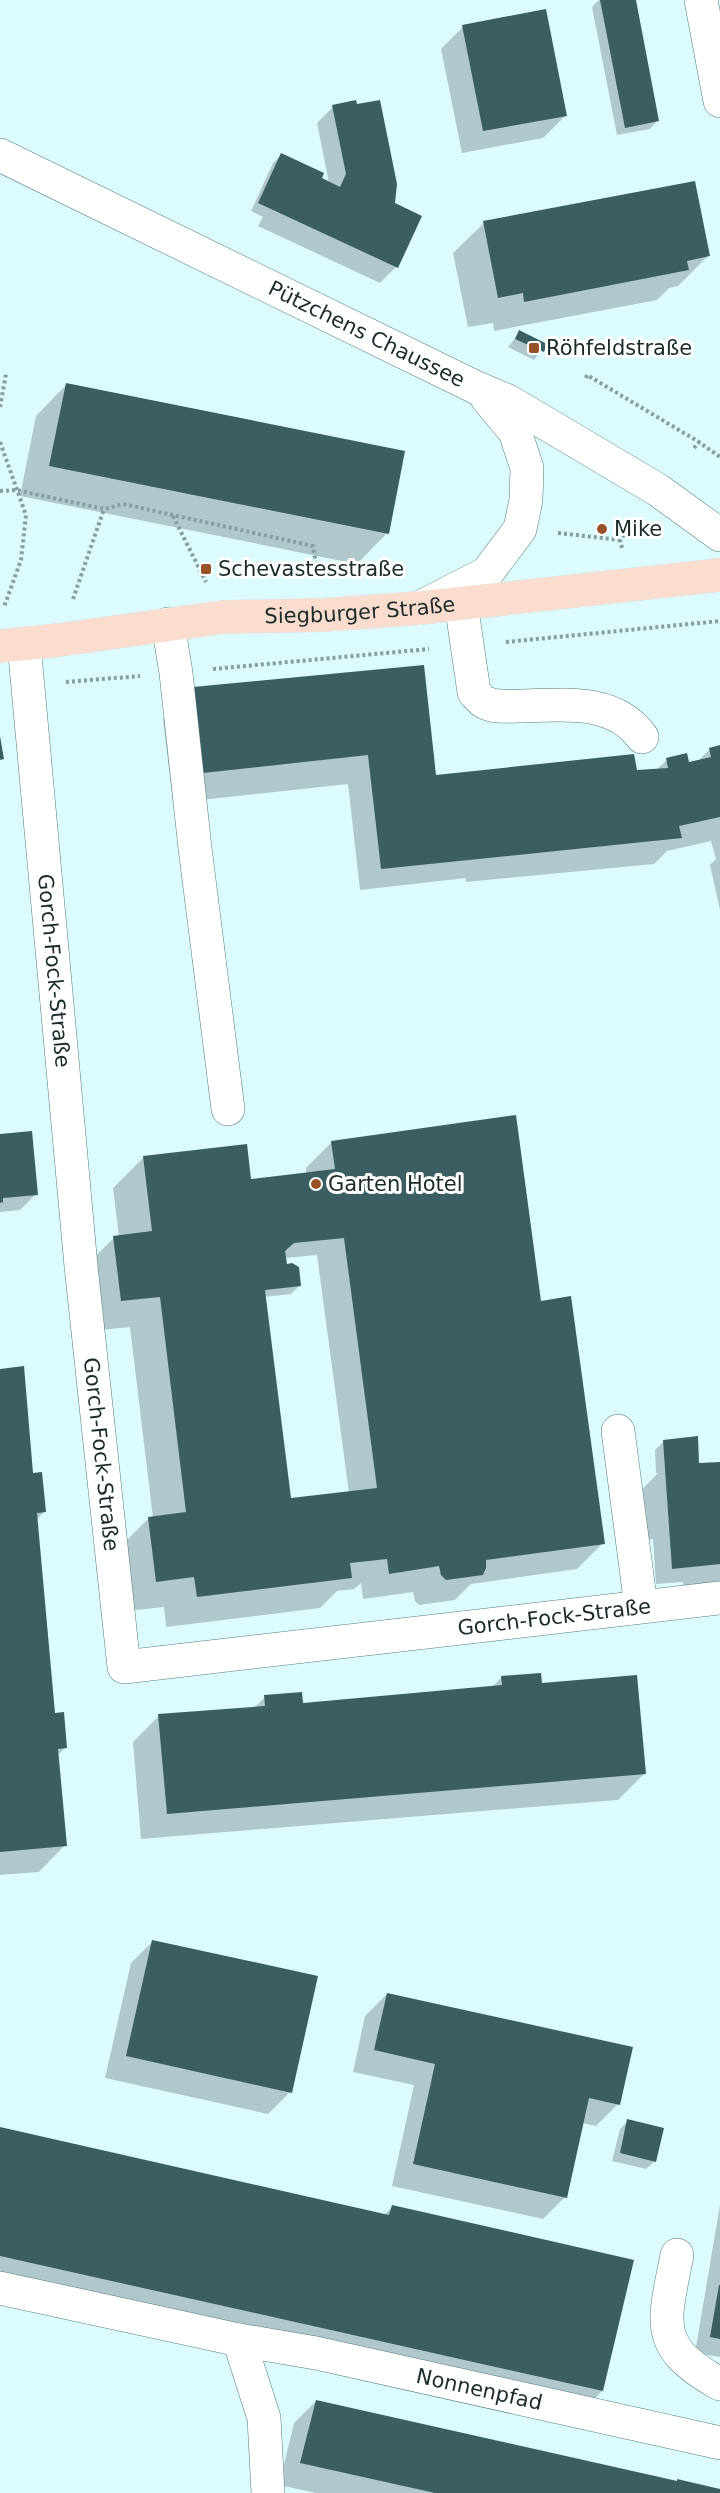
<svg xmlns="http://www.w3.org/2000/svg" width="720" height="2493" font-family="'DejaVu Sans',sans-serif">
<style>
.shadow{fill:#0003;fill-rule:evenodd}
.building{fill:#3a5e61;fill-rule:evenodd}
.lines{fill:none;stroke-linecap:round;stroke-linejoin:round}
.minor-casing{stroke:#567a7e;stroke-width:34}
.major-casing{stroke:#dfe1e1;stroke-width:34}
.path{stroke:#869ea0;stroke-width:4;stroke-dasharray:3 3;stroke-linecap:butt}
.minor{stroke:#fff;stroke-width:33}
.major{stroke:#faddce;stroke-width:33}
.poi-dot{fill:#985228;stroke:#fff;stroke-width:2}
.labels{text-anchor:middle;stroke-width:6;stroke-linejoin:round;paint-order:stroke}
.street-label{font-size:21px;fill:#1b2a2b;stroke:#fff}
.poi-label{font-size:21px;fill:#1b2a2b;stroke:#fff;text-anchor:start}
</style>
<rect width="100%" height="100%" fill="#dcfbff"/>
<!-- shadow -->
<path class="shadow" d="M 599,0 L 635,0 L 658,120 L 650,129 L 617,135 L 592,7 Z
M 463,27 L 565,116 L 543,138 L 462,153 L 441,49 Z
M 333,107 L 393,204 L 396,267 L 380,283 L 258,226 L 263,217 L 251,211 L 273,163 L 281,155 L 329,183 L 317,123 Z
M 484,223 L 708,256 L 678,286 L 669,288 L 657,300 L 494,331 L 493,323 L 468,327 L 453,253 Z
M 520,332 L 546,344 L 534,360 L 508,347 Z
M 66,385 L 387,533 L 357,564 L 20,496 L 36,416 Z
M 193,688 L 435,777 L 656,770 L 667,760 L 688,764 L 697,762 L 710,749 L 720,747 L 720,910 L 710,865 L 716,859 L 711,841 L 667,851 L 654,864 L 466,882 L 466,878 L 360,890 L 348,784 L 173,803 L 163,719 Z
M 0,1135 L 36,1194 L 20,1210 L 0,1212 Z
M 332,1142 L 540,1302 L 603,1543 L 577,1569 L 471,1584 L 455,1600 L 419,1605 L 415,1601 L 413,1592 L 363,1599 L 361,1583 L 354,1589 L 337,1591 L 320,1608 L 166,1627 L 164,1607 L 126,1611 L 118,1549 L 149,1518 L 153,1518 L 130,1327 L 91,1331 L 83,1268 L 114,1238 L 119,1237 L 113,1188 L 143,1158 L 250,1183 L 306,1174 L 306,1168 ZM 317,1255 L 349,1493 L 289,1500 L 264,1297 L 291,1294 L 299,1286 L 285,1263 L 285,1258 Z
M 0,1370 L 45,1511 L 36,1520 L 53,1714 L 65,1748 L 57,1756 L 65,1845 L 39,1872 L 0,1875 Z
M 663,1442 L 695,1465 L 720,1463 L 720,1595 L 684,1595 L 683,1582 L 656,1584 L 653,1539 L 637,1541 L 634,1498 L 658,1473 L 656,1473 L 655,1450 Z
M 502,1677 L 541,1684 L 644,1774 L 618,1800 L 141,1839 L 133,1742 L 159,1716 L 254,1708 L 265,1697 L 301,1704 L 491,1688 Z
M 153,1941 L 290,2092 L 268,2114 L 105,2078 L 131,1963 Z
M 387,1994 L 618,2104 L 596,2126 L 582,2123 L 565,2197 L 543,2219 L 392,2186 L 414,2085 L 353,2072 L 365,2016 Z
M 628,2121 L 655,2161 L 646,2169 L 612,2161 L 620,2129 Z
M 0,2129 L 383,2216 L 392,2207 L 602,2391 L 580,2413 L 0,2283 Z
M 720,2205 L 720,2357 L 695,2353 Z
M 316,2401 L 720,2491 L 720,2493 L 316,2493 L 279,2485 L 294,2423 Z"/>
<!-- building -->
<path class="building" d="M 600,0 L 636,0 L 659,121 L 625,128 Z
M 546,9 L 567,116 L 483,131 L 462,25 Z
M 356,100 L 357,104 L 380,100 L 397,184 L 395,203 L 422,216 L 398,268 L 258,203 L 281,153 L 324,173 L 322,178 L 340,187 L 346,174 L 332,105 Z
M 695,181 L 710,256 L 687,261 L 689,270 L 524,302 L 523,293 L 498,298 L 483,221 Z
M 519,330 L 547,344 L 544,352 L 515,339 Z
M 66,383 L 405,451 L 389,534 L 49,466 Z
M 424,665 L 436,775 L 634,754 L 637,770 L 668,768 L 666,758 L 687,753 L 689,762 L 711,757 L 709,748 L 720,745 L 720,817 L 679,826 L 682,838 L 381,869 L 368,755 L 203,773 L 193,687 Z
M 0,736 L 4,759 L 0,760 Z
M 516,1115 L 541,1301 L 571,1296 L 605,1544 L 486,1560 L 486,1568 L 483,1575 L 446,1580 L 441,1575 L 439,1566 L 389,1574 L 387,1559 L 350,1563 L 352,1578 L 197,1597 L 194,1577 L 156,1582 L 148,1517 L 186,1512 L 160,1297 L 121,1301 L 113,1236 L 152,1231 L 143,1156 L 247,1144 L 251,1179 L 335,1169 L 331,1141 ZM 344,1238 L 377,1488 L 291,1498 L 265,1290 L 301,1286 L 299,1267 L 292,1263 L 287,1264 L 285,1251 L 294,1243 Z
M 32,1131 L 38,1195 L 3,1198 L 3,1202 L 0,1203 L 0,1134 Z
M 24,1366 L 33,1473 L 42,1472 L 46,1512 L 37,1513 L 55,1713 L 64,1712 L 67,1748 L 58,1749 L 67,1846 L 0,1852 L 0,1369 Z
M 698,1436 L 699,1463 L 720,1462 L 720,1564 L 672,1569 L 663,1440 Z
M 541,1673 L 542,1683 L 637,1675 L 646,1774 L 167,1814 L 158,1714 L 265,1706 L 264,1695 L 302,1692 L 303,1703 L 502,1685 L 501,1676 Z
M 152,1940 L 318,1976 L 292,2093 L 126,2056 Z
M 387,1993 L 633,2047 L 620,2105 L 589,2098 L 567,2198 L 413,2164 L 435,2064 L 374,2050 Z
M 627,2119 L 664,2128 L 656,2162 L 620,2153 Z
M 0,2127 L 389,2215 L 392,2205 L 634,2260 L 603,2391 L 0,2256 Z
M 719,2285 L 720,2285 L 720,2339 L 710,2337 Z
M 316,2400 L 677,2481 L 677,2479 L 720,2489 L 720,2493 L 435,2493 L 300,2463 Z"/>
<g class="lines">
<defs>
<g id="minor">
<path d="M 701,0 L 720,101"/>
<path id="s1" d="M 0,155 L 477,388 L 508,401 L 658,490 L 720,535"/>
<path d="M 461,603 L 474,692 C 477,695 480,700 484,702 C 495,708 508,706 520,706 C 563,705 614,698 642,737"/>
<path d="M 419,608 L 487,573 L 520,529 L 526,500 L 527,468 L 515,432 L 487,398"/>
<path d="M 168,624 L 176,673 L 195,848 L 228,1109"/>
<path id="s2" d="M 24,644 L 81,1266 L 124,1667 L 720,1598"/>
<path d="M 618,1431 L 641,1606"/>
<path d="M 677,2255 C 664,2323 652,2346 720,2384"/>
<path id="s3" d="M 0,2288 L 239,2340 L 316,2353 L 720,2443"/>
<path d="M 239,2340 L 264,2418 L 268,2493"/>
</g>
<g id="major">
<path id="s4" d="M 0,646 L 59,640 L 223,617 L 324,615 L 419,608 L 720,575"/>
</g>
</defs>
<!-- minor casing -->
<use href="#minor" class="minor-casing"/>
<!-- major casing -->
<use href="#major" class="major-casing"/>
<!-- path -->
<path class="path" d="M 586,378 L 587,375 L 699,442 L 720,457
M 0,407 L 6,374
M 0,442 L 26,515 L 21,560 L 4,607
M 694,448 L 699,442
M 0,491 L 16,490 L 104,509 L 123,504 L 313,546 L 318,576
M 173,516 L 206,582
M 558,533 L 620,540
M 622,548 L 620,540 L 633,522
M 73,599 L 104,509
M 506,642 L 720,621
M 213,669 L 429,649
M 66,682 L 140,676"/>
<!-- minor -->
<use href="#minor" class="minor"/>
<!-- major -->
<use href="#major" class="major"/>
</g>
<!-- markers -->
<g class="poi-dot">
<rect x="528" y="342" width="12" height="12" rx="3"/>
<circle cx="602" cy="529" r="6"/>
<rect x="200" y="563" width="12" height="12" rx="3"/>
<circle cx="316" cy="1184" r="6"/>
</g>
<g class="labels">
<!-- street labels -->
<g class="street-label">
<text dy="7" stroke="none"><textPath href="#s1" startOffset="408">Pützchens Chaussee</textPath></text>
<text dy="7" stroke="none"><textPath href="#s4" startOffset="362">Siegburger Straße</textPath></text>
<text dy="7" stroke="none"><textPath href="#s2" startOffset="328">Gorch-Fock-Straße</textPath></text>
<text dy="7" stroke="none"><textPath href="#s2" startOffset="814">Gorch-Fock-Straße</textPath></text>
<text dy="7" stroke="none"><textPath href="#s2" startOffset="1461">Gorch-Fock-Straße</textPath></text>
<text dy="7" stroke="none"><textPath href="#s3" startOffset="490">Nonnenpfad</textPath></text>
</g>
<!-- poi labels -->
<g class="poi-label">
<text x="546" y="355">Röhfeldstraße</text>
<text x="614" y="536">Mike</text>
<text x="218" y="576">Schevastesstraße</text>
<text x="328" y="1191">Garten Hotel</text>
</g>
</g>
</svg>
